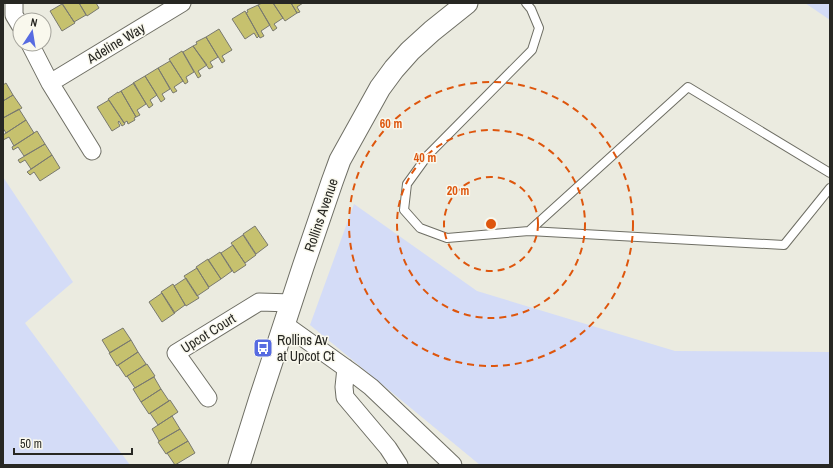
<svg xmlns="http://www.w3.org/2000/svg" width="833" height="468" font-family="'Archivo Narrow',sans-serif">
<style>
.green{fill:#d4dcf7}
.building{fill:#c6c16e;stroke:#79796f}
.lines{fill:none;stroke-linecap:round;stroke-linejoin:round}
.service-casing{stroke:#6e6e64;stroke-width:10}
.minor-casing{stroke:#6e6e64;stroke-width:19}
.tertiary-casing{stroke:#6e6e64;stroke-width:23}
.service{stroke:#fff;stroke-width:8}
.minor{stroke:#fff;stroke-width:17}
.tertiary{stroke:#fff;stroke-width:21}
.ring{fill:none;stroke:#de560d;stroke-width:2;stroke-dasharray:7 5}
.labels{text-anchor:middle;stroke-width:3;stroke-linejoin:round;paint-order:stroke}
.street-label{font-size:14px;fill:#272723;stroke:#f9f8ed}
.poi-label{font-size:14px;fill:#272723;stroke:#f9f8ed;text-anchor:start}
.centre{fill:#de560d;stroke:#f9f8ed;stroke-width:2}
.ring-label{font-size:12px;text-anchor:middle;font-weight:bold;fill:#de560d;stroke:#f9f8ed;stroke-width:3;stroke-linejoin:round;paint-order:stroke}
</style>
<rect width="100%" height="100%" fill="#ebebe0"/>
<!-- green -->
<path class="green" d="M 805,3 L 830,3 L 830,20 Z
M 3,177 L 73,282 L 25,323 L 130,465 L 3,465 Z
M 354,204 L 477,291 L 675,351 L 830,352 L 830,465 L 480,465 L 310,325 Z"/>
<!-- building -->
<path class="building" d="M 62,3 L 79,3 L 86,15 L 74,22 Z
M 79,3 L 96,3 L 99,8 L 87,16 Z
M 262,3 L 273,3 L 283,18 L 274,24 L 277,28 L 273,31 L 258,5 Z
M 273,3 L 291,3 L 297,13 L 285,21 Z
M 291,3 L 303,3 L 297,7 L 300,12 L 297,13 Z
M 62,4 L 75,23 L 62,31 L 50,11 Z
M 258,5 L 270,25 L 261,31 L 264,36 L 260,38 L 246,13 L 248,12 L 247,10 Z
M 245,11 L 259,36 L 257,38 L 254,33 L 245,39 L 232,19 Z
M 219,29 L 232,50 L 222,56 L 225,61 L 222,63 L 206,37 Z
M 206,37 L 218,57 L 210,62 L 213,67 L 209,69 L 193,46 L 197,44 L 196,42 Z
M 193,46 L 207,65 L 198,71 L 201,76 L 198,78 L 183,52 Z
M 182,51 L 194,72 L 186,77 L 188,82 L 185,84 L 169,59 Z
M 170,61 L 183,81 L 174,87 L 177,91 L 173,93 L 158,68 Z
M 158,68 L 170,89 L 162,94 L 165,99 L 161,102 L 145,76 Z
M 145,76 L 157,95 L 150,100 L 153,105 L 149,108 L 133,83 Z
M 6,83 L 13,95 L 3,101 L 3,85 Z
M 134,83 L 146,104 L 137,110 L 140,115 L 136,117 L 121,91 Z
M 121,91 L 136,117 L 134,118 L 135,120 L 128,124 L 127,121 L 124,123 L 108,99 L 118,92 L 118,93 Z
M 13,95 L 22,108 L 3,118 L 3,101 Z
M 109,100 L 125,124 L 122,126 L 119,121 L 118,122 L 120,126 L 112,131 L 97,107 Z
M 19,109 L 26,120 L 6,133 L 3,128 L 3,118 Z
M 26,120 L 34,133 L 14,146 L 9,137 L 3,140 L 3,135 Z
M 37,131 L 45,144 L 24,156 L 18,147 L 13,150 L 12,147 Z
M 45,144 L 52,155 L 31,169 L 25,160 L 20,163 L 18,160 Z
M 52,155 L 60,168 L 40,181 L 34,172 L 30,175 L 27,172 Z
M 255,226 L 268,245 L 256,254 L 243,234 Z
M 243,235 L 256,255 L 245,263 L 231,243 Z
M 233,245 L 246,265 L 234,273 L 221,253 Z
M 220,252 L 232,271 L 221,279 L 208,260 Z
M 208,259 L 221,279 L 209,287 L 196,267 Z
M 197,268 L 209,288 L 197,296 L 184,276 Z
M 186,278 L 199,298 L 186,306 L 174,286 Z
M 173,284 L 185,305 L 174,313 L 161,292 Z
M 162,293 L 175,313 L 162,322 L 149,302 Z
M 123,328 L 131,340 L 110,353 L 102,340 Z
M 131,340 L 138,352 L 117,366 L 109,353 Z
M 138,352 L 146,364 L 126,377 L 118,365 Z
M 147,364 L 155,376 L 135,388 L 127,376 Z
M 154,377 L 161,389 L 141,402 L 133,389 Z
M 161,389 L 169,401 L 149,414 L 141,402 Z
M 170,400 L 178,412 L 158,425 L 150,413 Z
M 172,416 L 180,429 L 159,441 L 152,429 Z
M 180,429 L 188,441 L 166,454 L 158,442 Z
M 188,441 L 195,453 L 175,465 L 167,453 Z"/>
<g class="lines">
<defs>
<path id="service" d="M 526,3 L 531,9 L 539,28 L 532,50 L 428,155 L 407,184 L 404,210 L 420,228 L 447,238 L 529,231 L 784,245 L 830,188
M 529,231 L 688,87 L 830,173"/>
<path id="minor" d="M 14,3 L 14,15 L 20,25
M 30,44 L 50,83 L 92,151
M 50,83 L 182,3
M 284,324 L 354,374 L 371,387 L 453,465
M 346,368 L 344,387 L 345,397 L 388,448 L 399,465
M 208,398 L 176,353 L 259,302 L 292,303"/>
<path id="tertiary" d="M 239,465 L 260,398 L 303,267 L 332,182 L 340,160 L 380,88 L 394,69 L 410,51 L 432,31 L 467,3"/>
</defs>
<!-- service casing -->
<use href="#service" class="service-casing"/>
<!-- minor casing -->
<use href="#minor" class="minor-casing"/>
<!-- tertiary casing -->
<use href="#tertiary" class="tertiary-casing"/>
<!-- service -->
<use href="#service" class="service"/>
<!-- minor -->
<use href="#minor" class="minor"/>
<!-- tertiary -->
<use href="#tertiary" class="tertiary"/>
</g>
<!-- distance rings -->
<g class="ring">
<circle cx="491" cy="224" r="47"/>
<circle cx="491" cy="224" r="94"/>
<circle cx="491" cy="224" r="142"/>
</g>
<!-- icons -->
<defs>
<symbol id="bus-square" viewBox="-11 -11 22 22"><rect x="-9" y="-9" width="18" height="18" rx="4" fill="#576be1" stroke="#f9f8ed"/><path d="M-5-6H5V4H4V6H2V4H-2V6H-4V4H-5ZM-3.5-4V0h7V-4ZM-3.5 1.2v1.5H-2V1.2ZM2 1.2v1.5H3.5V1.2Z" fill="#fff"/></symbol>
</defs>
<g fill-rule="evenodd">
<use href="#bus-square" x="252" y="337" width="22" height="22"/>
</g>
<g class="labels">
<!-- street labels -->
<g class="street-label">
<text transform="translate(116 43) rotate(-31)" y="5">Adeline Way</text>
<text transform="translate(321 215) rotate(-71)" y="5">Rollins Avenue</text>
<text transform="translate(208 333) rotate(-32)" y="5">Upcot Court</text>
</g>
<!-- poi labels -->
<g class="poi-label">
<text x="277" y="345">Rollins Av<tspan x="277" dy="16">at Upcot Ct</tspan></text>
</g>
</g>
<circle cx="491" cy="224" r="6" class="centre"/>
<g class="ring-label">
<text x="391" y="128">60 m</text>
<text x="425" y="162">40 m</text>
<text x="458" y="195">20 m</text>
</g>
<!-- border -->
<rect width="833" height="468" fill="none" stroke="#272723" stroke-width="8"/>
<!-- north arrow -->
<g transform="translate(32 32) rotate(12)"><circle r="19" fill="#f9f8ed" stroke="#a5a49c"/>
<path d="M0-3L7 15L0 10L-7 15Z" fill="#576be1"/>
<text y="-6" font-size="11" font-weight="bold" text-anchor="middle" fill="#272723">N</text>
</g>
<!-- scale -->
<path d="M14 448v6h118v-6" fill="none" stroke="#272723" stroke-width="2"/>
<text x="20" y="448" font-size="12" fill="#272723" stroke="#f9f8ed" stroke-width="3" paint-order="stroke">50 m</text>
</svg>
